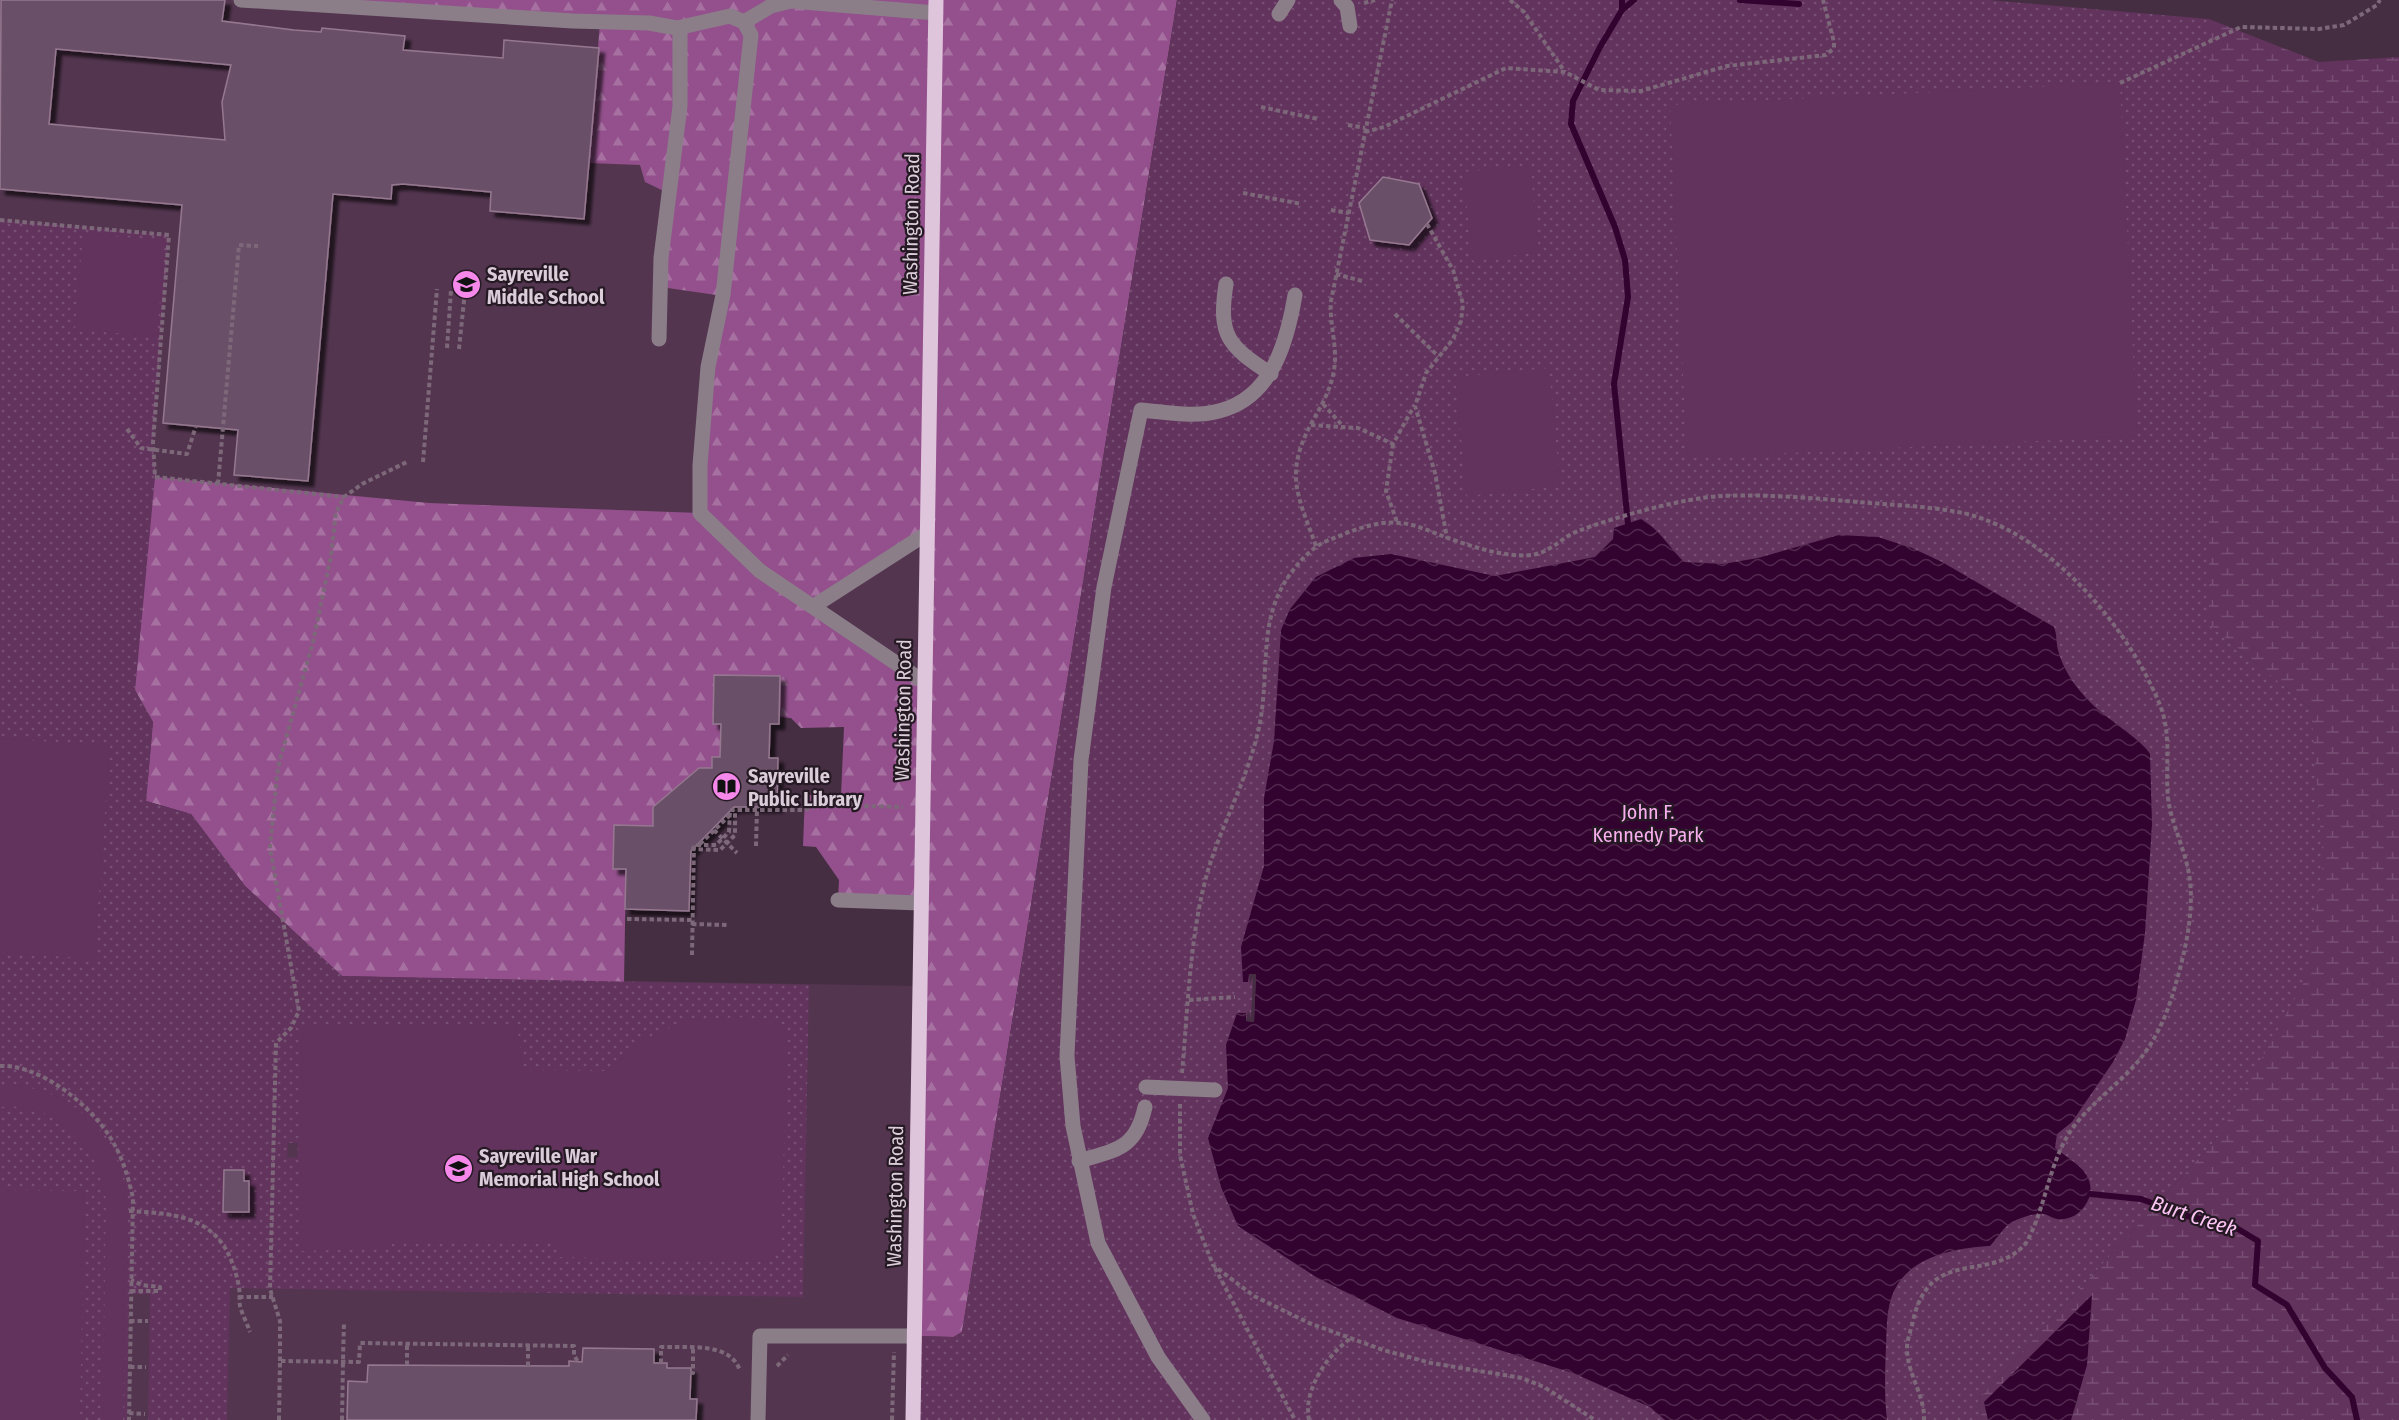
<svg xmlns="http://www.w3.org/2000/svg" width="2399" height="1420" font-family="'Fira Sans Condensed',sans-serif">
<style>
.built{fill:#53354f}
.forest{fill:url(#forest-firs);fill-rule:evenodd}
.wetland{fill:url(#wetland-marsh)}
.park{fill:url(#park-dots);fill-rule:evenodd}
.pitch{fill:#62335d}
.water{fill:url(#water-waves)}
.pier{fill:#452d42}
.lines{fill:none;stroke-linecap:round;stroke-linejoin:round}
.stream{stroke:#330330;stroke-width:6}
.building{fill:#6b5067;stroke:#957890;stroke-width:1.5;fill-rule:evenodd;filter:url(#shadow)}
.path{stroke:#7d687a;stroke-width:4;stroke-dasharray:4.5 3;stroke-linecap:butt}
.minor{stroke:#8b7e89;stroke-width:15}
.major{stroke:#dfc5db;stroke-width:15}
.labels{text-anchor:middle;stroke-width:4.5;stroke-linejoin:round;paint-order:stroke}
.street-label{font-size:20px;fill:#dccdda;stroke:#251a23}
.poi-label{font-size:20px;font-weight:bold;fill:#dccdda;stroke:#251a23;text-anchor:start}
.park-label{font-size:20px;fill:#f9afef;stroke:#251a23}
.water-label{font-size:21px;font-style:italic;fill:#fec5f6;stroke:#251a23}
</style>
<defs>
<pattern id="forest-firs" width="22" height="20" patternUnits="userSpaceOnUse" patternTransform="scale(1.5)"><rect width="22" height="20" fill="#93508c"/><path d="M5 1l3.5 6h-7zM16 11l3.5 6h-7z" fill="#a670a1"/></pattern>
<pattern id="wetland-marsh" width="20" height="14" patternUnits="userSpaceOnUse" patternTransform="scale(1.5)"><rect width="20" height="14" fill="#62335d"/><path d="M1 5h8M5 5V1M11 12h8M15 12V8" fill="none" stroke="#784f74"/></pattern>
<pattern id="park-dots" width="8" height="8" patternUnits="userSpaceOnUse" patternTransform="scale(1.5)"><rect width="8" height="8" fill="#62335d"/><path d="M2 2h.1M6 6h.1" fill="none" stroke="#784f74" stroke-width="1.8" stroke-linecap="round"/></pattern>
<pattern id="water-waves" width="16" height="10" patternUnits="userSpaceOnUse" patternTransform="scale(1.5)"><rect width="16" height="10" fill="#330330"/><path d="M0 5q4-4 8 0t8 0" fill="none" stroke="#50274d"/></pattern>
<filter id="shadow"><feDropShadow dx="5.5" dy="5.5" stdDeviation="1.5" flood-color="#0009"/></filter>
</defs>
<rect width="100%" height="100%" fill="#452d42"/>
<!-- built -->
<path class="built" d="M 0,0 L 936,0 L 924,699 L 170,570 L 146,801 L 191,814 L 245,886 L 342,976 L 919,986 L 913,1420 L 0,1420 Z"/>
<!-- forest -->
<path class="forest" d="M 241,0 L 1177,0 L 962,1332 L 954,1337 L 914,1336 L 920,903 L 838,900 L 839,880 L 816,847 L 803,846 L 805,795 L 841,795 L 844,727 L 801,728 L 791,718 L 779,717 L 714,676 L 713,724 L 721,724 L 720,757 L 713,757 L 712,768 L 699,768 L 653,807 L 653,826 L 614,825 L 613,869 L 626,869 L 624,983 L 342,976 L 245,886 L 191,814 L 146,801 L 153,722 L 0,449 L 153,456 L 156,477 L 429,503 L 699,513 L 723,296 L 661,287 L 668,193 L 645,182 L 640,165 L 589,163 L 600,22 ZM 926,535 L 924,681 L 814,606 Z"/>
<!-- wetland -->
<path class="wetland" d="M 2209,19 L 2319,62 L 2399,57 L 2399,1420 L 2071,1420 L 2078,1398 L 1984,1402 L 1988,1420 L 1982,1420 L 1978,1400 L 2219,1136 L 2311,709 L 2209,624 Z"/>
<!-- park -->
<path class="park" d="M 1177,0 L 1989,0 L 2209,19 L 2209,624 L 2311,709 L 2323,863 L 2304,982 L 2219,1136 L 1978,1400 L 1982,1420 L 913,1420 L 914,1336 L 953,1337 L 962,1332 Z
M 0,220 L 169,235 L 153,442 L 155,477 L 135,691 L 153,722 L 146,801 L 191,814 L 245,886 L 342,976 L 809,985 L 803,1297 L 230,1288 L 227,1420 L 148,1420 L 150,1294 L 129,1294 L 127,1420 L 0,1420 ZM 288,1143 L 298,1143 L 297,1158 L 287,1157 Z"/>
<!-- pitch -->
<path class="pitch" d="M 2120,83 L 2137,436 L 1687,458 L 1670,105 Z
M 1530,165 L 1539,252 L 1473,261 L 1463,172 Z
M 83,234 L 165,240 L 157,336 L 75,330 Z
M 1549,368 L 1560,486 L 1467,496 L 1455,377 Z
M 0,738 L 110,746 L 94,959 L 0,952 Z
M 745,1017 L 787,1025 L 781,1249 L 770,1262 L 559,1257 L 558,1243 L 406,1242 L 364,1249 L 302,1251 L 301,1031 L 314,1024 L 517,1024 L 523,1070 L 607,1071 L 643,1040 L 688,1020 Z
M 0,1085 C 60,1083 113,1125 124,1183 C 131,1217 126,1254 125,1288 C 125,1332 124,1376 123,1420 L 103,1420 L 106,1200 C 101,1146 56,1101 0,1107 Z
M 0,1190 L 84,1191 L 80,1420 L 0,1420 Z"/>
<!-- water -->
<path class="water" d="M 1641,519 C 1662,532 1667,545 1684,562 L 1723,564 L 1758,558 L 1839,535 L 1878,537 L 1912,548 L 1942,562 L 2054,627 C 2057,634 2056,642 2058,650 C 2063,670 2076,688 2090,702 C 2105,718 2141,739 2150,754 L 2152,824 L 2145,933 L 2136,1000 L 2125,1039 L 2113,1062 L 2072,1122 L 2057,1134 L 2055,1148 C 2071,1161 2097,1172 2089,1198 C 2084,1211 2072,1221 2057,1219 C 2052,1218 2048,1215 2044,1214 C 2034,1213 2020,1218 2012,1222 C 2004,1226 1997,1239 1990,1246 C 1956,1248 1910,1256 1894,1291 C 1886,1308 1887,1328 1886,1346 C 1885,1370 1884,1396 1887,1420 L 1665,1420 L 1650,1407 L 1573,1373 L 1397,1318 L 1316,1277 L 1238,1226 L 1221,1187 L 1208,1138 L 1228,1088 L 1226,1045 L 1237,1013 L 1246,1013 L 1246,1021 L 1254,1022 L 1256,974 L 1249,974 L 1248,982 L 1243,982 L 1241,947 L 1264,866 L 1264,798 L 1274,741 L 1281,630 L 1290,609 L 1316,577 L 1354,558 L 1391,554 L 1495,576 L 1595,557 L 1613,539 L 1614,528 Z
M 2092,1295 L 2087,1365 L 2071,1420 L 1988,1420 L 1984,1402 Z"/>
<!-- pier -->
<path class="pier" d="M 1249,974 L 1256,974 L 1254,1022 L 1246,1021 L 1248,1011 L 1251,1018 L 1253,977 L 1250,984 Z"/>
<g class="lines">
<!-- stream -->
<path class="stream" d="M 1740,0 L 1799,4
M 1622,10 L 1622,0
M 1628,524 L 1614,384 L 1628,297 L 1625,260 L 1615,227 L 1571,124 L 1573,101 L 1600,47 L 1622,10 L 1634,0
M 2090,1194 L 2141,1199 L 2187,1216 L 2233,1226 L 2258,1241 L 2255,1285 L 2287,1305 L 2325,1368 L 2352,1397 L 2357,1420"/>
</g>
<!-- building -->
<path class="building" d="M 1,0 L 225,0 L 222,21 L 294,30 L 321,32 L 322,28 L 405,36 L 403,50 L 503,58 L 504,40 L 599,48 L 584,219 L 490,211 L 491,192 L 403,184 L 392,185 L 391,199 L 333,194 L 308,481 L 234,475 L 238,430 L 163,423 L 182,205 L 0,189 ZM 56,49 L 231,65 L 222,102 L 225,140 L 49,124 Z
M 1383,177 L 1419,184 L 1432,218 L 1409,245 L 1370,240 L 1359,203 Z
M 714,675 L 780,676 L 779,724 L 770,724 L 769,758 L 778,758 L 777,807 L 734,807 L 691,851 L 689,911 L 625,909 L 626,869 L 613,869 L 614,825 L 653,826 L 653,807 L 699,768 L 712,768 L 712,757 L 720,757 L 721,724 L 713,724 Z
M 224,1170 L 244,1170 L 244,1181 L 249,1181 L 249,1212 L 223,1212 Z
M 583,1348 L 654,1349 L 654,1363 L 667,1363 L 667,1368 L 691,1368 L 690,1399 L 697,1399 L 696,1420 L 347,1420 L 348,1381 L 367,1382 L 368,1365 L 569,1366 L 569,1361 L 582,1362 Z"/>
<g class="lines">
<!-- path -->
<path class="path" d="M 1510,0 L 1524,12 L 1565,72
M 1364,3 L 1375,0
M 2120,83 L 2241,27 L 2319,29 L 2344,25 L 2377,5 L 2380,0
M 1261,107 L 1318,119
M 1348,125 L 1365,128
M 1365,132 L 1384,127 L 1506,68 L 1565,72 L 1599,90 L 1641,91 L 1727,66 L 1826,55 L 1834,48 L 1834,42 L 1823,0
M 1243,193 L 1302,204
M 1331,210 L 1349,213
M 0,220 L 169,235 L 153,442 L 155,477 L 344,497
M 1427,224 L 1453,270 L 1463,304 L 1461,321 L 1453,339 L 1426,373 L 1415,406 L 1435,473 L 1447,538
M 1336,274 L 1362,281
M 1395,314 L 1438,356
M 447,348 L 451,290
M 459,349 L 465,291
M 1323,404 L 1341,424
M 1311,425 L 1358,428 L 1393,444 L 1414,406
M 127,429 L 141,448 L 187,454 L 196,426
M 1393,444 L 1386,491 L 1397,522
M 423,462 L 437,289
M 218,484 L 239,245 L 258,246
M 1316,546 C 1298,496 1284,475 1311,424 C 1321,406 1331,390 1334,370 C 1338,347 1329,324 1331,301 L 1392,0
M 714,830 L 737,853
M 700,844 L 729,816
M 756,846 L 757,808
M 691,849 L 720,850 L 735,835 L 735,810
M 627,919 L 693,920
M 692,924 L 727,925
M 692,955 L 694,845 L 716,845 L 729,832 L 730,810 L 805,810 L 819,805 L 903,807
M 1189,1000 L 1235,997
M 0,1066 C 40,1064 90,1105 110,1137 C 122,1156 128,1176 133,1198 L 129,1420
M 1182,1073 C 1188,1008 1190,926 1210,864 C 1224,821 1246,780 1257,736 C 1275,666 1248,607 1312,550 C 1322,541 1336,538 1349,532 C 1365,526 1383,521 1400,523 C 1414,524 1427,530 1440,535 C 1467,545 1503,558 1532,555 C 1551,552 1562,537 1578,531 C 1615,517 1683,498 1721,496 C 1766,494 1813,498 1858,502 C 1892,505 1929,506 1963,513 C 2048,532 2128,626 2160,705 C 2172,735 2165,767 2168,798 C 2171,822 2183,845 2188,869 C 2196,905 2186,948 2176,983 C 2168,1013 2155,1044 2133,1067 C 2112,1090 2085,1108 2068,1135 C 2048,1168 2045,1210 2026,1243 C 1991,1285 1930,1244 1913,1321 C 1911,1330 1907,1340 1907,1348 C 1907,1374 1925,1395 1924,1420
M 1180,1104 L 1180,1155 L 1193,1214 L 1213,1265 L 1254,1296 L 1309,1323 L 1383,1350 L 1431,1363 L 1522,1378 L 1544,1387 L 1595,1420
M 129,1211 C 188,1214 226,1220 239,1287 C 240,1293 239,1300 240,1306 C 242,1314 247,1323 250,1332
M 1215,1268 L 1295,1420
M 131,1291 L 160,1291 L 160,1287 L 142,1285 L 131,1280
M 239,1297 L 273,1297
M 130,1321 L 148,1321
M 343,1359 L 344,1322
M 280,1361 L 280,1321 L 270,1289 L 276,1043 L 291,1028 L 299,1011 L 270,848 L 278,767 L 313,642 L 331,556 L 336,512 L 344,497 L 362,484 L 409,461
M 661,1363 L 661,1347 C 685,1348 731,1341 740,1371
M 407,1365 L 407,1344
M 528,1366 L 528,1346
M 777,1366 L 788,1355
M 130,1367 L 146,1367
M 690,1373 L 693,1373 L 693,1348
M 129,1413 L 145,1414
M 279,1420 L 280,1361 L 359,1362 L 360,1343 L 574,1346 L 574,1355 L 578,1362
M 342,1420 L 343,1362
M 892,1420 L 894,1352
M 1309,1420 C 1303,1390 1327,1355 1350,1339"/>
<!-- minor -->
<path class="minor" d="M 241,0 L 573,21 L 649,23 L 677,28 L 730,16 L 744,22 L 751,35 L 723,295 L 708,367 L 700,465 L 700,513 L 760,571 L 924,682
M 1341,0 L 1347,7 L 1350,26
M 1279,14 L 1288,0
M 744,22 L 771,6 L 791,1 L 936,13
M 1226,284 C 1218,336 1228,346 1271,374
M 659,339 L 661,258 L 680,106 L 680,33 L 677,28
M 814,606 L 926,534
M 838,900 L 920,903
M 1146,1087 L 1215,1090
M 1079,1161 C 1116,1150 1136,1149 1145,1107
M 758,1420 L 760,1336 L 914,1336
M 1203,1420 L 1158,1357 L 1098,1243 L 1073,1126 L 1067,1056 L 1081,760 L 1104,587 L 1141,410 C 1166,412 1194,418 1219,411 C 1272,398 1287,342 1295,295"/>
<!-- major -->
<path class="major" d="M 913,1420 L 936,0"/>
</g>
<!-- icons -->
<defs>
<symbol id="school-disc" viewBox="-11 -11 22 22"><circle r="9.5" fill="#f788eb" stroke="#251a23"/><path d="M0-5L7-2L0 1L-7-2ZM-4 1L0 2.5L4 1V4Q0 6-4 4Z" fill="#111"/></symbol>
<symbol id="library-disc" viewBox="-11 -11 22 22"><circle r="9.5" fill="#f788eb" stroke="#251a23"/><path d="M-6-4Q-3-5.5-.7-3.5V5Q-3 3-6 4ZM6-4Q3-5.5 .7-3.5V5Q3 3 6 4Z" fill="#111"/></symbol>
</defs>
<g fill-rule="evenodd">
<use href="#school-disc" x="450" y="268" width="33" height="33"/>
<use href="#library-disc" x="710" y="770" width="33" height="33"/>
<use href="#school-disc" x="442" y="1152" width="33" height="33"/>
</g>
<g class="labels">
<!-- street labels -->
<g class="street-label">
<text transform="translate(911 224) rotate(-89)" y="7">Washington Road</text>
<text transform="translate(903 710) rotate(-89)" y="7">Washington Road</text>
<text transform="translate(895 1196) rotate(-89)" y="7">Washington Road</text>
</g>
<!-- poi labels -->
<g class="poi-label">
<text x="487" y="281">Sayreville<tspan x="487" dy="23">Middle School</tspan></text>
<text x="748" y="783">Sayreville<tspan x="748" dy="23">Public Library</tspan></text>
<text x="479" y="1163">Sayreville War<tspan x="479" dy="23">Memorial High School</tspan></text>
</g>
<!-- park labels -->
<g class="park-label">
<text x="1648" y="819">John F.<tspan x="1648" dy="23">Kennedy Park</tspan></text>
</g>
<!-- water labels -->
<g class="water-label">
<text transform="translate(2194 1216) rotate(18)" y="7">Burt Creek</text>
</g>
</g>
</svg>
